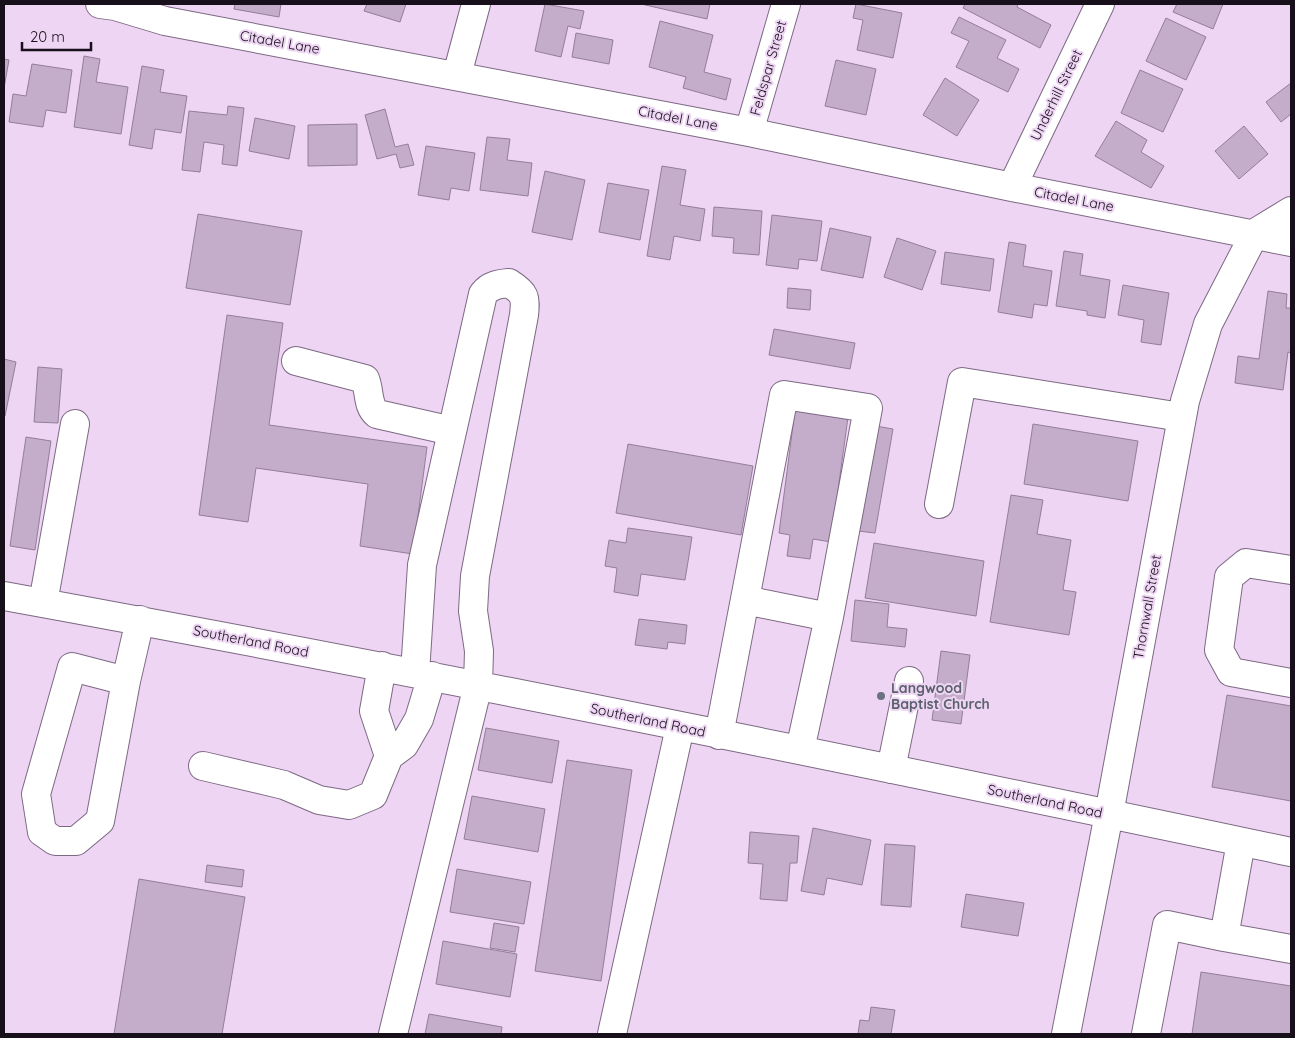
<svg xmlns="http://www.w3.org/2000/svg" width="1295" height="1038" font-family="Quicksand,sans-serif">
<style>
.building{fill:#c4adca;stroke:#937e99}
.lines{fill:none;stroke-linecap:round;stroke-linejoin:round}
.minor-casing{stroke:#7d6983;stroke-width:30}
.minor{stroke:#fff;stroke-width:28}
.worship-dot{fill:#6b7280;stroke:#edd5f3;stroke-width:2}
.labels{text-anchor:middle;stroke-width:4;stroke-linejoin:round;paint-order:stroke}
.street-label{font-size:14px;fill:#170f19;stroke:#edd5f3}
.worship-label{font-size:14px;font-weight:bold;fill:#5b616d;stroke:#edd5f3;text-anchor:start}
</style>
<rect width="100%" height="100%" fill="#edd5f3"/>
<!-- building -->
<path class="building" d="M 235,4 L 281,4 L 279,17 L 234,9 Z
M 367,4 L 406,4 L 400,22 L 364,11 Z
M 545,4 L 584,11 L 580,29 L 568,26 L 561,57 L 535,51 Z
M 641,4 L 710,4 L 707,19 Z
M 856,4 L 902,13 L 893,58 L 857,50 L 863,20 L 853,18 Z
M 965,4 L 1018,4 L 1017,7 L 1051,25 L 1040,48 L 963,8 Z
M 1177,4 L 1223,4 L 1213,29 L 1173,12 Z
M 959,17 L 1006,40 L 997,58 L 1019,69 L 1008,92 L 956,67 L 969,41 L 951,33 Z
M 1166,18 L 1206,37 L 1186,80 L 1146,61 Z
M 660,21 L 713,35 L 704,72 L 731,79 L 726,100 L 683,88 L 686,77 L 649,67 Z
M 576,33 L 613,40 L 609,64 L 572,57 Z
M 84,56 L 100,59 L 96,82 L 128,87 L 121,134 L 74,127 Z
M 4,59 L 9,60 L 4,88 Z
M 836,60 L 876,69 L 866,115 L 825,106 Z
M 32,64 L 72,70 L 66,113 L 46,110 L 43,127 L 9,122 L 13,94 L 26,96 Z
M 142,66 L 164,70 L 160,92 L 187,96 L 181,133 L 155,129 L 152,149 L 129,145 Z
M 1140,70 L 1183,89 L 1163,132 L 1121,113 Z
M 945,78 L 979,100 L 957,136 L 923,115 Z
M 1291,83 L 1291,114 L 1281,122 L 1266,102 Z
M 228,106 L 244,108 L 237,166 L 222,164 L 224,145 L 204,142 L 200,172 L 182,170 L 189,111 L 227,115 Z
M 385,109 L 395,147 L 408,144 L 414,165 L 400,168 L 396,154 L 377,159 L 365,115 Z
M 255,118 L 295,126 L 289,159 L 249,151 Z
M 1116,121 L 1147,140 L 1141,152 L 1164,166 L 1151,188 L 1095,156 Z
M 357,124 L 357,165 L 308,166 L 308,125 Z
M 1244,126 L 1268,154 L 1239,179 L 1215,151 Z
M 487,137 L 510,139 L 507,160 L 532,163 L 528,196 L 480,190 Z
M 426,146 L 475,153 L 469,191 L 451,188 L 449,200 L 418,195 Z
M 662,166 L 686,170 L 680,205 L 705,209 L 700,241 L 674,236 L 670,260 L 647,256 Z
M 545,171 L 585,180 L 572,240 L 532,232 Z
M 608,183 L 649,190 L 640,240 L 599,232 Z
M 714,207 L 762,211 L 759,255 L 733,253 L 734,238 L 712,236 Z
M 198,214 L 302,231 L 290,305 L 186,288 Z
M 772,215 L 822,221 L 817,261 L 799,259 L 798,269 L 766,265 Z
M 830,228 L 871,237 L 863,278 L 821,270 Z
M 897,238 L 936,251 L 922,290 L 884,277 Z
M 1009,242 L 1026,245 L 1023,266 L 1052,271 L 1047,306 L 1034,304 L 1032,318 L 998,312 Z
M 1064,251 L 1083,254 L 1080,275 L 1110,280 L 1105,318 L 1087,315 L 1087,311 L 1056,306 Z
M 945,252 L 994,259 L 990,291 L 941,284 Z
M 1123,285 L 1169,293 L 1161,345 L 1141,342 L 1144,320 L 1118,315 Z
M 788,288 L 811,290 L 810,310 L 787,308 Z
M 1268,291 L 1287,294 L 1286,308 L 1291,308 L 1291,353 L 1288,352 L 1283,390 L 1235,383 L 1238,356 L 1259,359 Z
M 227,315 L 283,323 L 269,425 L 427,447 L 413,554 L 360,546 L 368,484 L 256,468 L 248,522 L 199,515 Z
M 774,329 L 855,343 L 850,369 L 769,355 Z
M 4,359 L 16,362 L 5,416 L 4,416 Z
M 38,367 L 62,369 L 58,423 L 34,422 Z
M 795,410 L 848,417 L 831,542 L 813,539 L 810,559 L 787,556 L 790,535 L 779,533 Z
M 1033,424 L 1138,441 L 1128,501 L 1024,484 Z
M 876,426 L 893,429 L 875,533 L 858,531 Z
M 26,437 L 51,441 L 35,550 L 10,546 Z
M 628,444 L 753,466 L 741,535 L 616,513 Z
M 1011,495 L 1043,500 L 1037,534 L 1071,540 L 1063,590 L 1076,592 L 1069,635 L 990,622 Z
M 628,528 L 692,537 L 685,580 L 641,574 L 638,596 L 614,592 L 617,568 L 605,566 L 609,540 L 626,543 Z
M 874,543 L 984,561 L 976,616 L 865,598 Z
M 855,600 L 889,604 L 887,627 L 907,629 L 905,647 L 851,641 Z
M 639,619 L 687,625 L 685,644 L 668,642 L 667,649 L 635,645 Z
M 941,651 L 970,655 L 961,724 L 932,720 Z
M 1227,695 L 1291,706 L 1291,801 L 1212,787 Z
M 486,728 L 559,741 L 552,783 L 478,770 Z
M 567,760 L 632,770 L 601,981 L 535,971 Z
M 472,796 L 545,809 L 538,852 L 464,839 Z
M 813,828 L 871,840 L 862,885 L 827,878 L 824,895 L 801,891 Z
M 750,832 L 799,836 L 797,863 L 790,863 L 787,901 L 760,899 L 763,864 L 748,863 Z
M 885,844 L 915,846 L 911,907 L 881,905 Z
M 207,865 L 244,870 L 242,887 L 205,882 Z
M 457,869 L 531,882 L 524,924 L 450,912 Z
M 139,879 L 245,897 L 222,1034 L 114,1034 Z
M 966,894 L 1024,903 L 1018,936 L 961,927 Z
M 494,923 L 519,927 L 515,952 L 490,948 Z
M 443,941 L 517,954 L 510,997 L 436,984 Z
M 1201,972 L 1291,986 L 1291,1034 L 1192,1034 Z
M 871,1007 L 895,1010 L 891,1034 L 858,1034 L 860,1020 L 869,1021 Z
M 429,1014 L 502,1027 L 501,1034 L 425,1034 Z"/>
<g class="lines">
<defs>
<path id="minor" d="M 100,4 L 115,6 L 165,21 L 749,132 L 1012,187 L 1291,242
M 457,75 L 476,4
M 749,132 L 786,4
M 1012,187 L 1100,4
M 296,361 L 365,379 C 370,391 367,406 377,414 L 452,431
M 939,504 L 962,382 L 1181,417
M 1291,570 L 1246,563 L 1229,577 L 1219,650 L 1231,672 L 1291,683
M 4,596 C 434,674 863,762 1291,852
M 745,600 L 829,617
M 43,603 L 75,424
M 382,666 L 374,711 L 389,756
M 126,681 L 72,667 L 36,794 L 42,832 L 55,841 L 76,841 L 100,821 L 126,681 L 140,620
M 719,735 L 784,395 L 868,408 L 829,617 L 800,750
M 203,766 L 284,785 L 319,800 L 349,805 L 373,795 L 389,756 L 404,745 L 419,719 L 432,676
M 891,769 L 909,681
M 1241,842 L 1224,937 L 1291,949
M 393,1034 L 478,685 L 479,651 L 473,611 L 475,576 L 524,315 C 526,297 525,293 509,283 C 499,284 490,285 483,294 L 422,565 L 415,673
M 612,1034 L 680,727
M 1066,1034 L 1109,814 L 1185,401 L 1208,324 L 1255,233 L 1291,211
M 1146,1034 L 1167,925 L 1224,937"/>
</defs>
<!-- minor casing -->
<use href="#minor" class="minor-casing"/>
<!-- minor -->
<use href="#minor" class="minor"/>
</g>
<!-- markers -->
<circle class="worship-dot" cx="881" cy="696" r="5"/>
<g class="labels">
<!-- street labels -->
<g class="street-label">
<text transform="translate(280 42) rotate(10)" y="5">Citadel Lane</text>
<text transform="translate(768 68) rotate(-74)" y="5">Feldspar Street</text>
<text transform="translate(1056 95) rotate(-64)" y="5">Underhill Street</text>
<text transform="translate(678 118) rotate(11)" y="5">Citadel Lane</text>
<text transform="translate(1074 199) rotate(11)" y="5">Citadel Lane</text>
<text transform="translate(1147 607) rotate(-80)" y="5">Thornwall Street</text>
<text transform="translate(251 641) rotate(11)" y="5">Southerland Road</text>
<text transform="translate(648 720) rotate(12)" y="5">Southerland Road</text>
<text transform="translate(1045 801) rotate(12)" y="5">Southerland Road</text>
</g>
<!-- worship labels -->
<g class="worship-label">
<text x="891" y="693">Langwood<tspan x="891" dy="16">Baptist Church</tspan></text>
</g>
</g>
<!-- border -->
<rect width="1295" height="1038" fill="none" stroke="#170f19" stroke-width="10"/>
<!-- scale -->
<path d="M22 42v8h69v-8" fill="none" stroke="#170f19" stroke-width="2.5"/>
<text x="30" y="42" font-size="15" fill="#170f19" stroke="#edd5f3" stroke-width="4" paint-order="stroke">20 m</text>
</svg>
